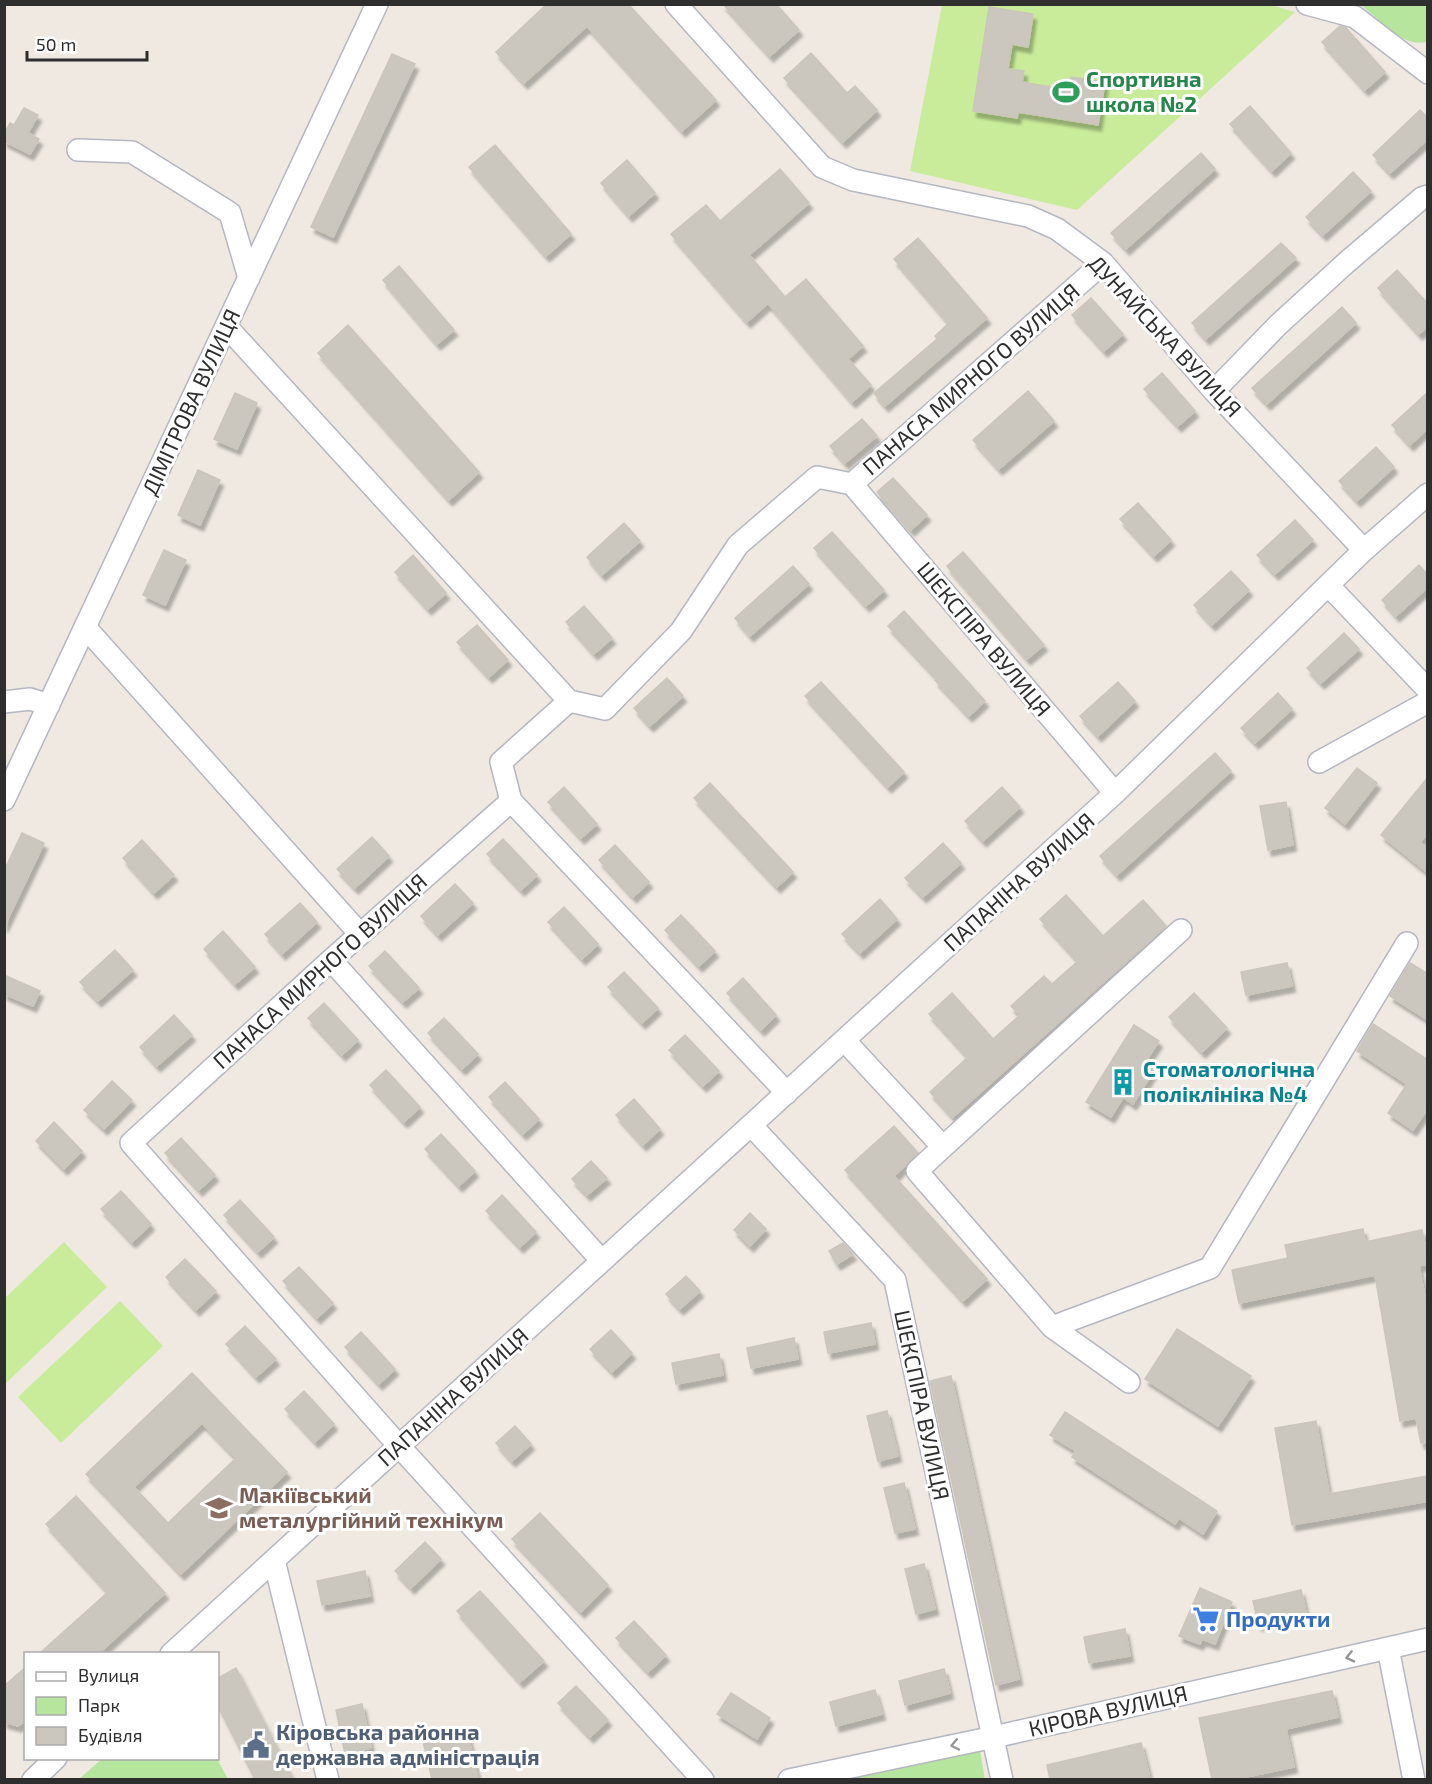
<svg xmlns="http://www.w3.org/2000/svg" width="1432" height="1784" font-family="'Exo 2',sans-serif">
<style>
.green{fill:#b6e59e}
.pitch{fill:#c9ec9a}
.building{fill:#cbc7bf;stroke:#cbc5ba;stroke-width:1.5;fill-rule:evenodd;filter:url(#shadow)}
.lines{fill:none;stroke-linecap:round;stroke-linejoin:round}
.minor-casing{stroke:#b4b7c1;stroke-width:24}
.minor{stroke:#fff;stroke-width:21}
.oneway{stroke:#969696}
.labels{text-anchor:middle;stroke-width:6;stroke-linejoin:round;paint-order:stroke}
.leisure-label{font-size:22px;font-weight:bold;fill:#27864d;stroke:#fff;text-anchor:start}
.street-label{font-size:22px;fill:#2e2e2e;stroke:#fff}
.culture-label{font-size:22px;font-weight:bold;fill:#0d838f;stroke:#fff;text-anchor:start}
.education-label{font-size:22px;font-weight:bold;fill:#785e54;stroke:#fff;text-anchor:start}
.shop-label{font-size:22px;font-weight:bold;fill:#366cbe;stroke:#fff;text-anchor:start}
.service-label{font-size:22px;font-weight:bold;fill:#4e5e75;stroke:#fff;text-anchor:start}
</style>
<defs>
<filter id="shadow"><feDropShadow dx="3.5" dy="6" stdDeviation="1.5" flood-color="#0004"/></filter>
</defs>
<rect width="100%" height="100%" fill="#efe9e1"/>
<!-- green -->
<path class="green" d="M 1361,5 L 1427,5 L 1427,42 C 1402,48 1379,19 1361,5 Z
M 980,1751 L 985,1779 L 835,1780 Z
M 103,1758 L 217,1759 L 228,1779 L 79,1779 Z"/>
<!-- pitch -->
<path class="pitch" d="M 1267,4 L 1295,12 L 1077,210 L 910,171 L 942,5 Z
M 64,1242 L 107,1287 L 5,1384 L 5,1298 Z
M 120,1301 L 163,1346 L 61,1443 L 18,1397 Z"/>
<!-- building -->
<path class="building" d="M 547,4 L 628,4 L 716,100 L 682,131 L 587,26 L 524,83 L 496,52 Z
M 723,4 L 776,4 L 799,30 L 770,56 Z
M 989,7 L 1033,14 L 1028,47 L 1012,44 L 1008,69 L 1024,71 L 1022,82 L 1069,90 L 1071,77 L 1105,82 L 1098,125 L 1018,112 L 1017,118 L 973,111 Z
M 1340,26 L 1346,28 L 1385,72 L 1365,90 L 1322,42 Z
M 811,53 L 847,93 L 855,86 L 877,110 L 843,142 L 784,78 Z
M 392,54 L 415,64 L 333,237 L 311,227 Z
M 1250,106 L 1291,153 L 1272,171 L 1230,124 Z
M 24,108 L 38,115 L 28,133 L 39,139 L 30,154 L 4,141 L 4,134 L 10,123 L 14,125 Z
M 1420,110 L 1428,118 L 1428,139 L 1390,173 L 1373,155 Z
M 495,145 L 571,234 L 546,256 L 469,167 Z
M 1201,153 L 1215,169 L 1126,249 L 1111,233 Z
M 627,160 L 655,193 L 629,216 L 601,183 Z
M 780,169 L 809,203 L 749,255 L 785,297 L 806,279 L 863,346 L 848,359 L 871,385 L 852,402 L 768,303 L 747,322 L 671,234 L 706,205 L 720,221 Z
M 1353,172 L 1371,191 L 1323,235 L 1306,217 Z
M 918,238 L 987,318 L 885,406 L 874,393 L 937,339 L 935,336 L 949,323 L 894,259 Z
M 1281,243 L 1296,258 L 1206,339 L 1192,323 Z
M 399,266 L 454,330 L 437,344 L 383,280 Z
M 1397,270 L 1428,304 L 1428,326 L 1419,334 L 1378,288 Z
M 1091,298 L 1123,334 L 1104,351 L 1072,315 Z
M 1342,307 L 1356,323 L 1267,404 L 1252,388 Z
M 348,325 L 479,472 L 449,500 L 318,353 Z
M 1162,373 L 1195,411 L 1178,426 L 1144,389 Z
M 1028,391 L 1054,421 L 999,469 L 973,440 Z
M 1428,392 L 1428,428 L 1410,445 L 1392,425 Z
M 235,393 L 257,403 L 237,449 L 214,439 Z
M 862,419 L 877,436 L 845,463 L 830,446 Z
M 1376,447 L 1394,467 L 1357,501 L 1339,481 Z
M 198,470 L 220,480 L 200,525 L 178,515 Z
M 893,478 L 927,515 L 911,530 L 877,492 Z
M 1138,503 L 1171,540 L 1154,556 L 1120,519 Z
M 1295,520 L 1313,540 L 1275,574 L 1257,555 Z
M 624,523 L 640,541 L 602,575 L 587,557 Z
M 832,532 L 884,590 L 866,606 L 814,548 Z
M 164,550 L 186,560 L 165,605 L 143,595 Z
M 963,552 L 1044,645 L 1027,659 L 947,566 Z
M 413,555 L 446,593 L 428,609 L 395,572 Z
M 1419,565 L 1428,575 L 1428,587 L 1396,616 L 1382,600 Z
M 793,566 L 809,584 L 750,636 L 735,618 Z
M 1231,571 L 1249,590 L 1212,625 L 1194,605 Z
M 584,606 L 612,638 L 594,654 L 566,622 Z
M 904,611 L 985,701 L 969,716 L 935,680 L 937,678 L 888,626 Z
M 477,625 L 508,660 L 489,677 L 457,642 Z
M 1344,633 L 1359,649 L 1321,683 L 1307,668 Z
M 667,678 L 683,696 L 650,726 L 634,708 Z
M 821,682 L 904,772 L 888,787 L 805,696 Z
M 1118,682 L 1135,701 L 1098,736 L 1080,716 Z
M 1278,693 L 1292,709 L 1255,743 L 1241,728 Z
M 1215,753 L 1231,771 L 1117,875 L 1100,856 Z
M 1357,768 L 1377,783 L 1345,824 L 1325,808 Z
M 1428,777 L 1428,833 L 1420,842 L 1428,849 L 1428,873 L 1381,835 Z
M 710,783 L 793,872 L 777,887 L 694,798 Z
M 564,787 L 597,824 L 581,838 L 548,802 Z
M 1002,787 L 1020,807 L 983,841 L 965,821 Z
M 1286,802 L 1293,845 L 1268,850 L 1260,806 Z
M 22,833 L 44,843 L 4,927 L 4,871 Z
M 372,837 L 389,856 L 355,888 L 337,869 Z
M 503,839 L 537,875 L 521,890 L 487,854 Z
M 142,840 L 174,875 L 154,893 L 123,858 Z
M 943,843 L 961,863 L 923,897 L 905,878 Z
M 615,845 L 649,882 L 633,897 L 599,860 Z
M 455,884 L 473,903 L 438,935 L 421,916 Z
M 1066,895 L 1103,936 L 1143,900 L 1166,926 L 953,1117 L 930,1092 L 968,1057 L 929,1014 L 952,993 L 993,1039 L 1020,1015 L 1011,1006 L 1044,976 L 1052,984 L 1078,961 L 1040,919 Z
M 880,899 L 897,919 L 860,953 L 842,934 Z
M 300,903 L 317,922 L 282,954 L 265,934 Z
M 564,907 L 598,944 L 582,959 L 548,922 Z
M 681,915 L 715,951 L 699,966 L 665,930 Z
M 223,931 L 255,967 L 235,984 L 204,949 Z
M 115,950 L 133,970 L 98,1001 L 80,982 Z
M 385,951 L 419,988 L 403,1002 L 369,966 Z
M 1287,963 L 1292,986 L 1246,995 L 1241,972 Z
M 1410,963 L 1428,974 L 1428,1020 L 1390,996 Z
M 624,972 L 658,1008 L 642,1023 L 608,987 Z
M 4,975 L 40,991 L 33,1006 L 4,994 Z
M 743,978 L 776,1015 L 761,1030 L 727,993 Z
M 1194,993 L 1227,1028 L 1202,1052 L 1169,1017 Z
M 324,1003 L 358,1040 L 342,1055 L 308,1018 Z
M 174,1015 L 192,1035 L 157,1066 L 140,1047 Z
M 444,1018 L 478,1054 L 462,1069 L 428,1033 Z
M 1373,1024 L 1428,1060 L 1428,1108 L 1413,1130 L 1388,1113 L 1407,1084 L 1357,1051 Z
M 1134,1025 L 1159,1041 L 1146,1061 L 1156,1067 L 1133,1104 L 1123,1097 L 1111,1117 L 1086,1102 Z
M 685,1035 L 719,1071 L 703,1086 L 669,1050 Z
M 386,1070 L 420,1107 L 404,1122 L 370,1085 Z
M 112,1081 L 132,1100 L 104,1129 L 84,1110 Z
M 505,1082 L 539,1119 L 523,1134 L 489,1097 Z
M 634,1099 L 660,1129 L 643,1145 L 616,1115 Z
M 54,1122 L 82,1151 L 64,1169 L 36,1141 Z
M 894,1126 L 918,1153 L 894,1176 L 987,1279 L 963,1301 L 845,1170 Z
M 441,1134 L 475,1171 L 459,1186 L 425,1149 Z
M 181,1138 L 215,1175 L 199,1190 L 165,1153 Z
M 591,1161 L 607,1178 L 587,1195 L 572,1179 Z
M 121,1191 L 151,1224 L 132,1242 L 101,1209 Z
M 502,1195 L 536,1232 L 520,1247 L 486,1211 Z
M 240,1200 L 274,1237 L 258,1252 L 224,1215 Z
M 750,1213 L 766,1229 L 750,1246 L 734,1230 Z
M 1363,1229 L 1365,1242 L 1422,1230 L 1428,1259 L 1428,1264 L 1419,1266 L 1428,1313 L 1428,1442 L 1421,1443 L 1416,1418 L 1400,1421 L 1375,1275 L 1239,1303 L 1232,1270 L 1288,1258 L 1285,1245 Z
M 843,1243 L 853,1254 L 837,1264 L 829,1251 Z
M 185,1259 L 216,1291 L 196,1310 L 166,1277 Z
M 299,1267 L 333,1303 L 317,1318 L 283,1281 Z
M 686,1276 L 700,1291 L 680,1309 L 666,1294 Z
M 871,1323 L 875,1344 L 828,1353 L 824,1332 Z
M 245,1326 L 276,1359 L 256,1377 L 226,1344 Z
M 1177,1329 L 1251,1376 L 1218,1426 L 1145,1379 Z
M 611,1330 L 632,1353 L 612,1372 L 590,1349 Z
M 361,1332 L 395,1369 L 379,1384 L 345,1347 Z
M 794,1338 L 798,1359 L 751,1368 L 747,1348 Z
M 719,1354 L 723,1375 L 676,1384 L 672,1363 Z
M 192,1373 L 287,1472 L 181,1574 L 86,1474 ZM 202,1423 L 236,1458 L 168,1523 L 134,1487 Z
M 951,1376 L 1019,1679 L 996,1685 L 930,1381 Z
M 304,1391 L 334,1424 L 315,1442 L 285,1409 Z
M 887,1411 L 898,1456 L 878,1461 L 867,1416 Z
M 1065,1412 L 1217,1511 L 1203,1534 L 1179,1518 L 1175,1524 L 1072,1457 L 1076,1451 L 1050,1435 Z
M 1316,1421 L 1329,1494 L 1428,1476 L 1428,1501 L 1292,1525 L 1275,1428 Z
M 515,1426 L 531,1444 L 512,1461 L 496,1443 Z
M 904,1483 L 915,1529 L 895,1533 L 884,1488 Z
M 76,1496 L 165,1593 L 99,1653 L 40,1653 L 108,1592 L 46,1524 Z
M 540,1513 L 608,1585 L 581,1612 L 512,1539 Z
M 425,1542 L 441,1559 L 411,1588 L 395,1571 Z
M 924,1564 L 935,1609 L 916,1614 L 905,1569 Z
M 365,1571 L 370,1596 L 322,1605 L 317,1581 Z
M 1200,1588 L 1232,1602 L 1215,1644 L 1202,1639 L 1200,1644 L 1179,1636 Z
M 1301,1590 L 1306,1613 L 1259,1625 L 1253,1601 Z
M 480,1591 L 544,1661 L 520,1682 L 457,1611 Z
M 634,1621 L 666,1655 L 648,1672 L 616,1638 Z
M 1125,1629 L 1130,1656 L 1089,1663 L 1084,1637 Z
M 26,1667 L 26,1720 L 18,1726 L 4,1722 L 4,1686 Z
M 236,1668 L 293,1779 L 255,1779 L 218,1706 L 218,1678 Z
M 944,1669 L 950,1693 L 905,1705 L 899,1681 Z
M 576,1686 L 608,1720 L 590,1737 L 558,1703 Z
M 875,1690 L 882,1714 L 836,1726 L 830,1702 Z
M 1332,1691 L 1338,1717 L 1286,1729 L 1294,1767 L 1236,1779 L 1212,1779 L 1199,1718 Z
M 731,1693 L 770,1718 L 757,1739 L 717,1714 Z
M 362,1704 L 371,1748 L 345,1754 L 336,1710 Z
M 466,1727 L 478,1779 L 432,1779 L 422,1737 Z
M 1141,1743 L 1150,1779 L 1050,1779 L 1047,1765 Z"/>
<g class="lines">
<defs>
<path id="minor" d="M 676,4 L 822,167 L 853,180 L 1028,216 L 1057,229 L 1103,263 L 1214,391 L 1364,550
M 1307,4 L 1355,17 L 1428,73
M 78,150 L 132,152 L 230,213 L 249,278
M 226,326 L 569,701
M 1214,391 L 1278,325 L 1347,262 L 1422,198 L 1428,196
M 852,484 L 1115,793
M 852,484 L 1103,263
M 1328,585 L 1428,690
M 85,627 L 360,934
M 4,702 L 30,699 L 49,705
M 1319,762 L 1428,702
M 4,800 L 377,4
M 511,801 L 331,960 L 131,1143 L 399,1446 L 703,1780
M 331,960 L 602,1261
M 845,1041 L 943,1147 L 1181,930
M 787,1093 L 511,801 L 501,762 L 569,701 L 605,709 L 681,631 L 738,545 L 817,477 L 852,484
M 751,1125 L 895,1280 L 1002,1780
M 943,1147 L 917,1171 L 1052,1327 L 1129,1382
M 1052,1327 L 1210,1268 L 1407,943
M 274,1560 L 328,1780
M 1388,1648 L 1414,1780
M 171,1654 L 1115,793 L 1364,550 L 1428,494
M 33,1780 L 56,1758
M 789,1780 L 994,1737 L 1428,1639"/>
</defs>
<!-- minor casing -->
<use href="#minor" class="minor-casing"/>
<!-- minor -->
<use href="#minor" class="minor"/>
</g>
<!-- one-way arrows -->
<defs><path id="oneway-chevron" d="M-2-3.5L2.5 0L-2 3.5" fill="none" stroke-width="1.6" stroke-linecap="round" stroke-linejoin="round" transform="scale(1.5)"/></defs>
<g class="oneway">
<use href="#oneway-chevron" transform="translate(1350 1657) rotate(167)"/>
<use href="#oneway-chevron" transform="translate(955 1745) rotate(168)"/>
</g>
<!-- icons -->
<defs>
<symbol id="stadium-bare" viewBox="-9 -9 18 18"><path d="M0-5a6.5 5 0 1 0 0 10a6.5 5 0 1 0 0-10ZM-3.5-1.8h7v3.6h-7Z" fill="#2e9e5b" stroke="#fff" stroke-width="2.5" paint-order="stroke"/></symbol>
<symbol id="building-bare" viewBox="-9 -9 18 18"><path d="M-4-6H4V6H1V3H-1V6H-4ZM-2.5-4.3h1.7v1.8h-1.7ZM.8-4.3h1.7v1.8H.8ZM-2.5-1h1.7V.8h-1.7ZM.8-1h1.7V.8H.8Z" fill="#0f9aa8" stroke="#fff" stroke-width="2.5" paint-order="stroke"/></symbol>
<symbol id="university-bare" viewBox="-9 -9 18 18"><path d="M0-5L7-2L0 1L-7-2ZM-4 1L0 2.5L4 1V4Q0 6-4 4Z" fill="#8d6e63" stroke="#fff" stroke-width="2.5" paint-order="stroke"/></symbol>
<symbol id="supermarket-bare" viewBox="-9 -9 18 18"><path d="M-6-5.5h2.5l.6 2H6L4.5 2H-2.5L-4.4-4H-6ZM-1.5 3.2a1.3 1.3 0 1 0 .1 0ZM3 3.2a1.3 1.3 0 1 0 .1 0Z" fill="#3f7fe0" stroke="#fff" stroke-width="2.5" paint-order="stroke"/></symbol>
<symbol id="civic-bare" viewBox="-9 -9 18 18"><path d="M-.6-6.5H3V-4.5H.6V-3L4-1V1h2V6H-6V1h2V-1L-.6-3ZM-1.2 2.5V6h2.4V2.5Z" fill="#5c6f8a" stroke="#fff" stroke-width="2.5" paint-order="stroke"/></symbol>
</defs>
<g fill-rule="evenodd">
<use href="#stadium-bare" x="1047" y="73" width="38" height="38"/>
<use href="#building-bare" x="1104" y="1063" width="38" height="38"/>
<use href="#university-bare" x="200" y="1489" width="38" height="38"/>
<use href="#supermarket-bare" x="1187" y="1600" width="38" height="38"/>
<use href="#civic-bare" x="237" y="1726" width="38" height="38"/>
</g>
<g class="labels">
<!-- leisure labels -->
<g class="leisure-label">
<text x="1086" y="87">Спортивна<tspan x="1086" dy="25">школа №2</tspan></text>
</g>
<!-- street labels -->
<g class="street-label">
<text transform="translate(1165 336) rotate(47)" y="8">ДУНАЙСЬКА ВУЛИЦЯ</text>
<text transform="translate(971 379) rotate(-41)" y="8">ПАНАСА МИРНОГО ВУЛИЦЯ</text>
<text transform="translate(191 402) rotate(-65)" y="8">ДІМІТРОВА ВУЛИЦЯ</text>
<text transform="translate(984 639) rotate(50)" y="8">ШЕКСПІРА ВУЛИЦЯ</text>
<text transform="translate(1019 882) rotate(-42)" y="8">ПАПАНІНА ВУЛИЦЯ</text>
<text transform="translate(320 971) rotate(-42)" y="8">ПАНАСА МИРНОГО ВУЛИЦЯ</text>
<text transform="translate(453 1397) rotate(-42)" y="8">ПАПАНІНА ВУЛИЦЯ</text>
<text transform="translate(922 1405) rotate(78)" y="8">ШЕКСПІРА ВУЛИЦЯ</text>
<text transform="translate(1108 1711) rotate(-13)" y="8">КІРОВА ВУЛИЦЯ</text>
</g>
<!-- culture labels -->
<g class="culture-label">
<text x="1143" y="1077">Стоматологічна<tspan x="1143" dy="25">поліклініка №4</tspan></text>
</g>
<!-- education labels -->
<g class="education-label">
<text x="239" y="1503">Макіївський<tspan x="239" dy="25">металургійний технікум</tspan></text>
</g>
<!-- shop labels -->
<g class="shop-label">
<text x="1226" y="1627">Продукти</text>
</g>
<!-- service labels -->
<g class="service-label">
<text x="276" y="1740">Кіровська районна<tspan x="276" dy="25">державна адміністрація</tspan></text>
</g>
</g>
<!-- border -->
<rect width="1432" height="1784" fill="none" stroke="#2e2e2e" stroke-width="12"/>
<!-- legend -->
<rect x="24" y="1652" width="195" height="108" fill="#ffffff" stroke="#ababab" stroke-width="1.5"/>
<rect x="36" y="1672" width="30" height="9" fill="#ffffff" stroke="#ababab" stroke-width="1.5"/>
<text x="78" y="1682" font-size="18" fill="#2e2e2e">Вулиця</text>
<rect x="36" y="1697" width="30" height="18" fill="#b6e59e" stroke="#ababab" stroke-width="1.5"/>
<text x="78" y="1712" font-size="18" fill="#2e2e2e">Парк</text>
<rect x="36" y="1727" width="30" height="18" fill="#cbc7bf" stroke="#ababab" stroke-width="1.5"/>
<text x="78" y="1742" font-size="18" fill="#2e2e2e">Будівля</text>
<!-- scale -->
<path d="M27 51v9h120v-9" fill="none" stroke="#2e2e2e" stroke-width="3"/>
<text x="36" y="51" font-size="18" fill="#2e2e2e" stroke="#ffffff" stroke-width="4.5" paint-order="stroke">50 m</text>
</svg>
